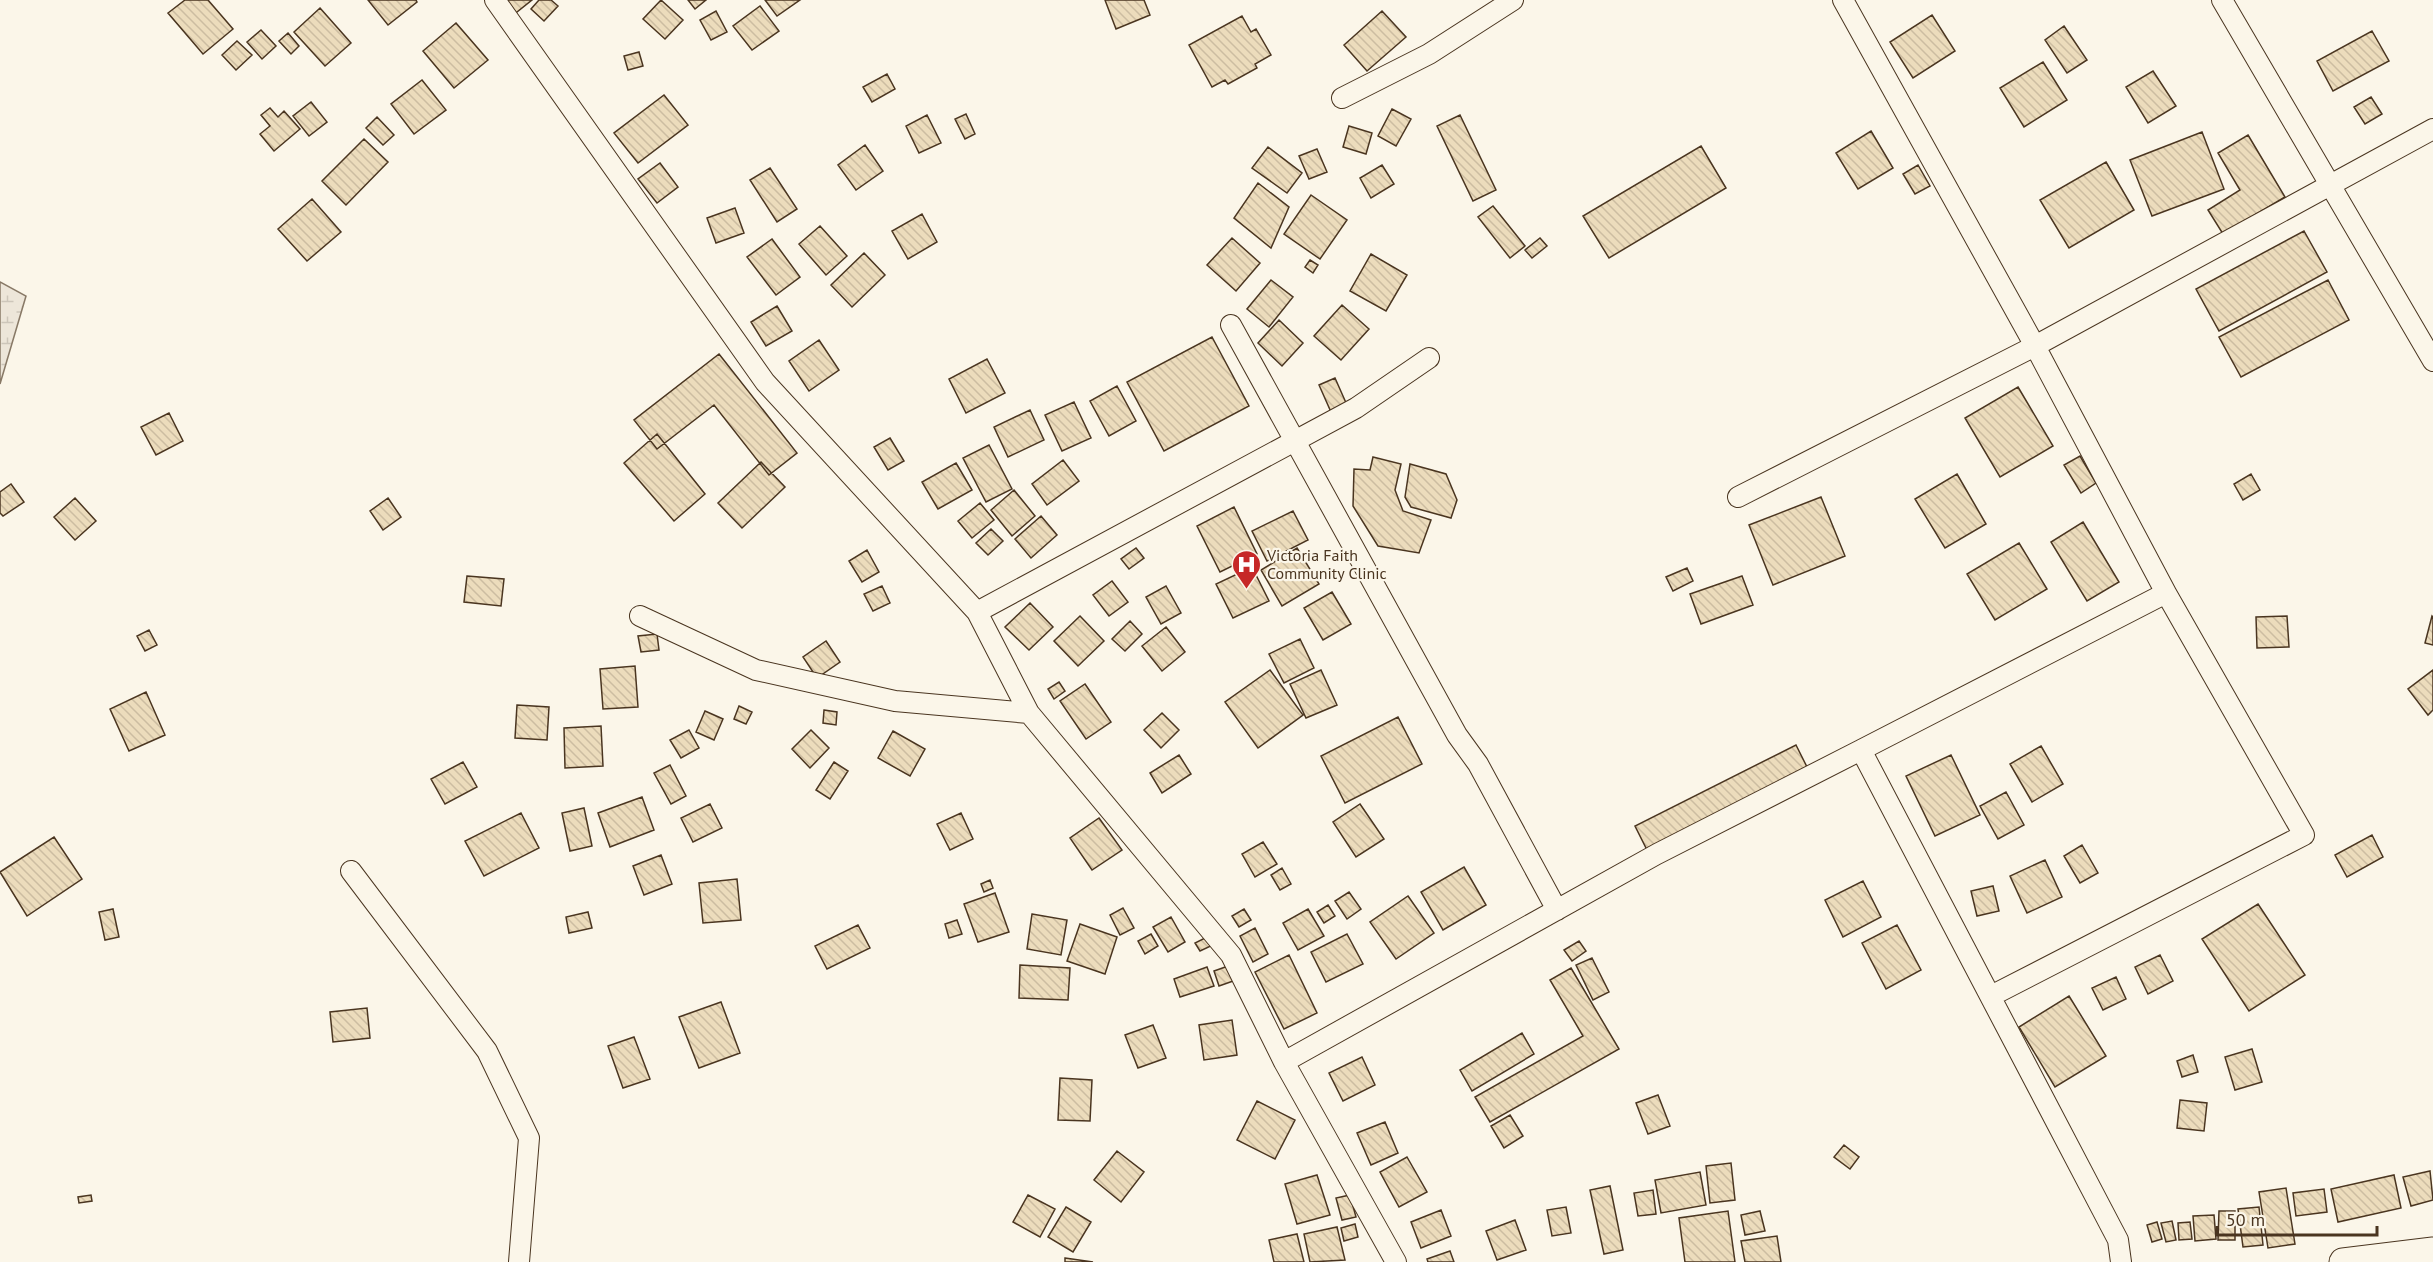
<svg xmlns="http://www.w3.org/2000/svg" width="2433" height="1262" font-family="'PT Sans',sans-serif">
<style>
.wetland{fill:url(#wetland-marsh);stroke:#887966;stroke-width:1.5}
.building{fill:url(#building-back-hatch);stroke:#4a3520;stroke-width:1.5}
.lines{fill:none;stroke-linecap:round;stroke-linejoin:round}
.street-casing{stroke:#4a3520;stroke-width:22}
.secondary-casing{stroke:#4a3520;stroke-width:29}
.street{stroke:#fbf6e9;stroke-width:20}
.secondary{stroke:#fbf6e9;stroke-width:27}
.labels{text-anchor:middle;stroke-width:4.5;stroke-linejoin:round;paint-order:stroke}
.poi-label{font-size:16px;fill:#4a3520;stroke:#fbf6e9;text-anchor:start}
</style>
<defs>
<pattern id="wetland-marsh" width="20" height="14" patternUnits="userSpaceOnUse" patternTransform="scale(1.5)"><rect width="20" height="14" fill="#ede6d9"/><path d="M1 5h8M5 5V1M11 12h8M15 12V8" fill="none" stroke="#cdc6ba"/></pattern>
<pattern id="building-back-hatch" width="6" height="6" patternUnits="userSpaceOnUse" patternTransform="scale(1.5)"><rect width="6" height="6" fill="#ecdcbc"/><path d="M-1 5l2 2M0 0l6 6M5-1l2 2" fill="none" stroke="#ccbda1"/></pattern>
</defs>
<rect width="100%" height="100%" fill="#fbf6e9"/>
<!-- wetland -->
<path class="wetland" d="M 0,282 L 26,296 L 0,384 Z"/>
<!-- building -->
<path class="building" d="M 185,0 L 208,0 L 233,29 L 203,54 L 168,13 Z
M 368,0 L 416,0 L 417,2 L 388,25 Z
M 499,0 L 532,0 L 512,16 Z
M 539,0 L 551,0 L 558,6 L 544,21 L 531,9 Z
M 661,0 L 683,20 L 665,39 L 643,19 Z
M 688,0 L 706,0 L 695,9 Z
M 765,0 L 800,0 L 777,16 Z
M 1105,0 L 1144,0 L 1150,15 L 1116,29 Z
M 760,6 L 779,31 L 752,50 L 733,26 Z
M 320,8 L 351,43 L 325,66 L 294,32 Z
M 716,11 L 727,32 L 711,40 L 700,20 Z
M 1382,11 L 1406,37 L 1367,71 L 1344,45 Z
M 1932,15 L 1955,51 L 1913,78 L 1890,42 Z
M 1242,16 L 1251,32 L 1256,29 L 1271,55 L 1255,64 L 1257,68 L 1228,84 L 1225,80 L 1212,87 L 1189,45 Z
M 456,23 L 488,60 L 454,88 L 423,51 Z
M 2064,26 L 2087,60 L 2067,73 L 2045,40 Z
M 261,30 L 276,46 L 262,59 L 247,42 Z
M 2372,31 L 2389,61 L 2333,91 L 2317,61 Z
M 288,33 L 299,46 L 291,54 L 279,41 Z
M 237,41 L 252,55 L 236,70 L 222,55 Z
M 639,52 L 643,66 L 628,70 L 624,56 Z
M 2043,62 L 2067,100 L 2024,127 L 2000,88 Z
M 2153,71 L 2176,106 L 2148,123 L 2126,87 Z
M 887,74 L 895,89 L 872,102 L 863,87 Z
M 422,80 L 446,110 L 414,134 L 391,104 Z
M 664,95 L 688,125 L 638,163 L 614,133 Z
M 2371,97 L 2382,114 L 2365,124 L 2354,107 Z
M 311,102 L 327,122 L 309,136 L 293,116 Z
M 270,108 L 278,117 L 284,111 L 300,129 L 274,151 L 260,134 L 270,126 L 261,115 Z
M 1392,109 L 1411,119 L 1396,146 L 1378,136 Z
M 966,114 L 975,134 L 965,139 L 955,119 Z
M 927,115 L 941,143 L 919,153 L 906,126 Z
M 1460,115 L 1496,190 L 1473,201 L 1437,126 Z
M 377,117 L 394,135 L 383,145 L 366,128 Z
M 1349,126 L 1372,133 L 1366,154 L 1343,147 Z
M 1871,131 L 1893,168 L 1858,189 L 1836,153 Z
M 2202,132 L 2224,189 L 2152,216 L 2130,160 Z
M 2248,135 L 2285,197 L 2223,234 L 2208,210 L 2240,190 L 2218,153 Z
M 364,139 L 388,162 L 346,205 L 322,181 Z
M 865,145 L 883,171 L 856,190 L 838,165 Z
M 1701,146 L 1726,188 L 1609,258 L 1583,216 Z
M 1268,147 L 1302,173 L 1287,193 L 1252,168 Z
M 1317,149 L 1327,172 L 1309,179 L 1299,156 Z
M 2106,162 L 2134,210 L 2069,248 L 2040,200 Z
M 660,163 L 678,187 L 657,203 L 638,179 Z
M 1382,165 L 1394,184 L 1371,198 L 1360,178 Z
M 1918,165 L 1930,186 L 1915,194 L 1903,174 Z
M 770,168 L 797,209 L 777,222 L 750,180 Z
M 1258,183 L 1289,207 L 1271,248 L 1234,218 Z
M 1311,195 L 1347,220 L 1320,259 L 1284,234 Z
M 312,199 L 341,232 L 307,261 L 278,229 Z
M 1493,206 L 1525,246 L 1510,258 L 1478,217 Z
M 735,208 L 744,233 L 716,243 L 707,218 Z
M 922,214 L 937,242 L 908,259 L 892,231 Z
M 820,226 L 847,256 L 826,275 L 799,244 Z
M 2304,231 L 2327,272 L 2219,331 L 2196,289 Z
M 1232,238 L 1260,263 L 1236,291 L 1207,265 Z
M 1540,238 L 1547,246 L 1532,258 L 1525,250 Z
M 772,239 L 800,277 L 776,295 L 747,257 Z
M 864,253 L 885,275 L 852,307 L 831,285 Z
M 1371,254 L 1407,275 L 1386,311 L 1350,291 Z
M 1310,260 L 1318,265 L 1313,273 L 1305,267 Z
M 1271,280 L 1293,297 L 1269,327 L 1247,309 Z
M 2328,280 L 2349,320 L 2241,377 L 2219,337 Z
M 1342,305 L 1369,329 L 1341,360 L 1314,336 Z
M 777,306 L 792,331 L 766,346 L 751,322 Z
M 1279,320 L 1303,343 L 1282,366 L 1258,343 Z
M 1212,337 L 1249,406 L 1164,451 L 1127,382 Z
M 819,340 L 839,370 L 809,391 L 789,361 Z
M 719,354 L 797,453 L 769,475 L 714,405 L 657,449 L 634,420 Z
M 987,359 L 1005,393 L 966,413 L 949,379 Z
M 1335,378 L 1347,405 L 1331,412 L 1319,385 Z
M 1117,386 L 1136,421 L 1109,436 L 1090,401 Z
M 2018,387 L 2053,446 L 2000,477 L 1965,418 Z
M 1074,402 L 1091,438 L 1062,451 L 1045,415 Z
M 1030,410 L 1044,440 L 1008,457 L 994,427 Z
M 169,413 L 183,441 L 156,455 L 141,427 Z
M 657,434 L 705,494 L 674,521 L 624,463 Z
M 890,438 L 904,461 L 888,470 L 874,447 Z
M 989,445 L 1012,489 L 986,502 L 963,458 Z
M 2080,456 L 2096,483 L 2081,493 L 2064,465 Z
M 1373,457 L 1401,464 L 1395,490 L 1403,511 L 1431,520 L 1419,553 L 1378,546 L 1353,506 L 1354,469 L 1370,470 Z
M 1063,460 L 1079,481 L 1047,505 L 1032,484 Z
M 761,462 L 785,487 L 742,528 L 718,503 Z
M 956,463 L 972,490 L 938,509 L 922,482 Z
M 1410,464 L 1446,474 L 1457,500 L 1451,518 L 1411,507 L 1405,497 Z
M 1957,474 L 1986,524 L 1945,548 L 1915,499 Z
M 2251,474 L 2260,490 L 2243,500 L 2234,484 Z
M 11,484 L 24,502 L 3,516 L 0,513 L 0,492 Z
M 1014,490 L 1035,516 L 1012,536 L 991,510 Z
M 1821,497 L 1845,556 L 1773,585 L 1749,525 Z
M 75,498 L 96,521 L 75,540 L 54,517 Z
M 388,498 L 401,517 L 383,530 L 370,511 Z
M 980,503 L 994,520 L 972,538 L 958,521 Z
M 1234,507 L 1257,554 L 1220,572 L 1197,526 Z
M 1293,511 L 1308,540 L 1267,561 L 1252,531 Z
M 1041,516 L 1057,535 L 1031,558 L 1015,539 Z
M 2083,522 L 2119,582 L 2087,601 L 2051,542 Z
M 991,529 L 1003,541 L 988,555 L 976,543 Z
M 2019,543 L 2047,589 L 1995,620 L 1967,574 Z
M 1136,548 L 1144,558 L 1129,569 L 1121,559 Z
M 1297,548 L 1319,584 L 1282,606 L 1261,570 Z
M 867,550 L 879,572 L 862,582 L 849,561 Z
M 1252,567 L 1269,601 L 1233,618 L 1216,584 Z
M 1687,568 L 1693,581 L 1673,591 L 1666,577 Z
M 467,576 L 504,579 L 501,606 L 464,602 Z
M 1742,576 L 1753,605 L 1701,624 L 1690,594 Z
M 1112,581 L 1128,602 L 1109,616 L 1093,595 Z
M 882,586 L 890,603 L 873,611 L 864,594 Z
M 1166,586 L 1181,613 L 1161,624 L 1146,597 Z
M 1332,592 L 1351,624 L 1323,640 L 1304,608 Z
M 1030,603 L 1053,627 L 1029,650 L 1005,627 Z
M 1080,616 L 1104,641 L 1078,666 L 1054,641 Z
M 2287,616 L 2289,647 L 2257,648 L 2256,617 Z
M 2432,616 L 2433,617 L 2433,645 L 2425,643 Z
M 1130,621 L 1142,634 L 1125,651 L 1112,639 Z
M 1166,627 L 1185,652 L 1162,671 L 1142,646 Z
M 149,630 L 157,645 L 145,651 L 137,636 Z
M 657,634 L 659,650 L 641,652 L 638,636 Z
M 1300,639 L 1314,668 L 1284,683 L 1269,654 Z
M 826,641 L 840,662 L 817,678 L 803,657 Z
M 635,666 L 638,707 L 603,709 L 600,669 Z
M 1270,670 L 1303,715 L 1258,748 L 1225,702 Z
M 1321,670 L 1337,705 L 1306,718 L 1290,684 Z
M 2433,670 L 2433,710 L 2428,715 L 2408,689 Z
M 1059,682 L 1065,691 L 1054,699 L 1048,689 Z
M 1085,684 L 1111,722 L 1086,739 L 1060,701 Z
M 146,692 L 165,735 L 129,751 L 110,709 Z
M 517,705 L 549,707 L 547,740 L 515,738 Z
M 739,706 L 752,712 L 746,724 L 734,719 Z
M 824,710 L 837,712 L 836,725 L 823,723 Z
M 705,711 L 723,719 L 714,740 L 696,732 Z
M 1162,713 L 1179,730 L 1161,748 L 1144,730 Z
M 1398,717 L 1422,764 L 1345,803 L 1321,756 Z
M 601,726 L 603,766 L 565,768 L 564,728 Z
M 689,730 L 699,748 L 681,758 L 670,740 Z
M 811,730 L 829,748 L 810,768 L 792,749 Z
M 893,731 L 925,749 L 910,776 L 878,758 Z
M 1796,745 L 1808,769 L 1647,850 L 1635,826 Z
M 2041,746 L 2063,784 L 2032,802 L 2010,764 Z
M 1179,755 L 1191,774 L 1162,793 L 1150,773 Z
M 1951,755 L 1980,815 L 1935,836 L 1906,776 Z
M 463,762 L 477,787 L 445,804 L 431,779 Z
M 834,762 L 848,771 L 830,799 L 816,790 Z
M 670,765 L 686,796 L 671,804 L 654,773 Z
M 2006,792 L 2024,825 L 1998,839 L 1980,806 Z
M 642,797 L 654,830 L 610,847 L 598,813 Z
M 710,804 L 722,828 L 693,842 L 681,818 Z
M 1360,804 L 1384,839 L 1356,857 L 1333,822 Z
M 584,808 L 592,846 L 570,851 L 562,813 Z
M 521,813 L 539,848 L 484,876 L 465,841 Z
M 961,813 L 973,839 L 950,850 L 937,824 Z
M 1099,818 L 1122,850 L 1092,870 L 1070,838 Z
M 2372,835 L 2383,857 L 2347,877 L 2335,855 Z
M 54,837 L 82,879 L 27,916 L 0,872 Z
M 1263,842 L 1277,864 L 1255,877 L 1242,854 Z
M 2082,845 L 2098,873 L 2080,883 L 2064,856 Z
M 661,855 L 672,884 L 644,895 L 633,866 Z
M 2045,860 L 2062,897 L 2027,913 L 2010,876 Z
M 1464,867 L 1486,905 L 1443,930 L 1421,892 Z
M 1282,868 L 1291,884 L 1280,890 L 1271,875 Z
M 737,879 L 741,920 L 703,923 L 699,883 Z
M 990,880 L 993,888 L 984,892 L 981,884 Z
M 1863,881 L 1881,917 L 1843,937 L 1825,900 Z
M 1993,886 L 1999,911 L 1977,916 L 1971,891 Z
M 1349,892 L 1361,909 L 1347,919 L 1335,901 Z
M 995,893 L 1009,932 L 978,942 L 964,904 Z
M 1408,896 L 1434,933 L 1396,959 L 1370,922 Z
M 2258,904 L 2305,975 L 2249,1011 L 2202,939 Z
M 1328,905 L 1335,916 L 1324,923 L 1317,912 Z
M 1123,908 L 1134,928 L 1120,935 L 1110,915 Z
M 113,909 L 119,937 L 105,940 L 99,912 Z
M 1244,909 L 1251,920 L 1239,927 L 1232,916 Z
M 1308,909 L 1324,936 L 1298,950 L 1283,923 Z
M 588,912 L 592,928 L 569,933 L 566,917 Z
M 1032,914 L 1067,920 L 1061,955 L 1027,949 Z
M 1171,917 L 1185,942 L 1168,952 L 1153,927 Z
M 957,920 L 962,934 L 949,938 L 945,924 Z
M 1080,924 L 1117,937 L 1105,974 L 1067,961 Z
M 858,925 L 870,948 L 827,969 L 815,946 Z
M 1897,925 L 1921,970 L 1886,989 L 1862,943 Z
M 1255,928 L 1268,954 L 1253,962 L 1240,936 Z
M 1151,934 L 1158,946 L 1145,954 L 1138,941 Z
M 1347,934 L 1363,964 L 1326,982 L 1311,952 Z
M 1209,936 L 1213,945 L 1200,951 L 1195,943 Z
M 1579,941 L 1586,951 L 1572,961 L 1564,950 Z
M 1289,955 L 1317,1013 L 1284,1029 L 1255,972 Z
M 2160,955 L 2173,981 L 2148,994 L 2135,967 Z
M 1592,958 L 1609,992 L 1593,1000 L 1576,965 Z
M 1020,965 L 1070,968 L 1068,1000 L 1019,998 Z
M 1231,965 L 1236,980 L 1219,986 L 1214,971 Z
M 1207,967 L 1214,986 L 1180,997 L 1174,979 Z
M 1571,968 L 1619,1049 L 1490,1122 L 1475,1097 L 1583,1036 L 1550,980 Z
M 2116,977 L 2126,999 L 2103,1010 L 2092,988 Z
M 2069,996 L 2106,1056 L 2055,1087 L 2019,1027 Z
M 721,1002 L 740,1053 L 699,1068 L 679,1017 Z
M 367,1008 L 370,1038 L 333,1042 L 330,1012 Z
M 1232,1020 L 1237,1055 L 1204,1060 L 1199,1025 Z
M 1153,1025 L 1166,1058 L 1138,1068 L 1125,1035 Z
M 1522,1033 L 1534,1054 L 1472,1091 L 1460,1070 Z
M 634,1037 L 650,1079 L 623,1088 L 608,1046 Z
M 2252,1049 L 2262,1082 L 2235,1090 L 2225,1057 Z
M 2193,1055 L 2198,1072 L 2182,1077 L 2177,1061 Z
M 1362,1057 L 1375,1085 L 1343,1101 L 1329,1073 Z
M 1060,1078 L 1092,1080 L 1090,1121 L 1058,1120 Z
M 1658,1095 L 1670,1126 L 1648,1134 L 1636,1103 Z
M 2180,1100 L 2207,1103 L 2204,1131 L 2177,1128 Z
M 1257,1101 L 1295,1120 L 1275,1159 L 1237,1140 Z
M 1510,1115 L 1523,1136 L 1504,1148 L 1491,1126 Z
M 1385,1122 L 1398,1153 L 1371,1165 L 1357,1133 Z
M 1844,1145 L 1859,1157 L 1850,1169 L 1834,1157 Z
M 1117,1151 L 1144,1172 L 1121,1202 L 1094,1180 Z
M 1407,1157 L 1427,1192 L 1399,1207 L 1380,1172 Z
M 1731,1163 L 1735,1200 L 1710,1203 L 1706,1166 Z
M 2430,1171 L 2433,1200 L 2411,1206 L 2403,1177 Z
M 1700,1172 L 1706,1205 L 1661,1213 L 1655,1180 Z
M 1317,1175 L 1330,1215 L 1297,1224 L 1285,1184 Z
M 2394,1175 L 2401,1208 L 2338,1222 L 2331,1189 Z
M 1610,1186 L 1623,1250 L 1604,1254 L 1590,1190 Z
M 2286,1188 L 2295,1244 L 2268,1248 L 2259,1192 Z
M 2324,1189 L 2327,1212 L 2296,1216 L 2293,1193 Z
M 1653,1190 L 1656,1214 L 1638,1216 L 1634,1193 Z
M 91,1195 L 92,1201 L 79,1203 L 78,1197 Z
M 1028,1195 L 1055,1209 L 1040,1237 L 1013,1222 Z
M 1350,1195 L 1356,1217 L 1342,1220 L 1336,1198 Z
M 1066,1207 L 1091,1222 L 1073,1252 L 1048,1237 Z
M 1566,1207 L 1571,1233 L 1552,1236 L 1547,1210 Z
M 2259,1207 L 2263,1245 L 2243,1247 L 2238,1209 Z
M 1441,1210 L 1451,1236 L 1421,1248 L 1411,1222 Z
M 1728,1211 L 1735,1262 L 1685,1262 L 1679,1218 Z
M 1760,1211 L 1765,1231 L 1745,1235 L 1741,1215 Z
M 2219,1211 L 2235,1211 L 2235,1240 L 2218,1240 Z
M 2214,1215 L 2216,1239 L 2195,1241 L 2193,1216 Z
M 1515,1220 L 1526,1250 L 1497,1260 L 1486,1231 Z
M 2172,1221 L 2176,1240 L 2166,1242 L 2161,1223 Z
M 2157,1222 L 2162,1239 L 2152,1242 L 2147,1225 Z
M 2190,1222 L 2192,1239 L 2179,1240 L 2178,1223 Z
M 1355,1224 L 1358,1237 L 1344,1241 L 1341,1228 Z
M 1337,1227 L 1345,1260 L 1310,1262 L 1304,1234 Z
M 1297,1234 L 1304,1262 L 1274,1262 L 1269,1240 Z
M 1777,1236 L 1781,1262 L 1745,1262 L 1741,1241 Z
M 1450,1251 L 1454,1262 L 1428,1262 L 1427,1259 Z
M 1065,1258 L 1093,1262 L 1065,1262 Z"/>
<g class="lines">
<defs>
<path id="street" d="M 495,0 L 765,382 L 977,612 L 1029,713 L 1231,955 L 1284,1062 L 1396,1262
M 1843,0 L 2035,346 L 2166,593
M 2222,0 L 2433,361
M 1342,98 L 1429,54 L 1513,0
M 1231,325 L 1457,735 L 1478,764 L 1557,910
M 1738,497 L 2035,346 L 2433,129
M 977,612 L 1356,408 L 1429,358
M 640,616 L 756,670 L 895,701 L 1029,713
M 1861,750 L 2166,593 L 2304,835 L 1991,996
M 351,871 L 487,1051 L 529,1138 L 519,1262
M 1284,1062 L 1657,854 L 1861,750 L 2118,1240 L 2121,1262"/>
<path id="secondary" d="M 2343,1262 L 2433,1251"/>
</defs>
<!-- street casing -->
<use href="#street" class="street-casing"/>
<!-- secondary casing -->
<use href="#secondary" class="secondary-casing"/>
<!-- street -->
<use href="#street" class="street"/>
<!-- secondary -->
<use href="#secondary" class="secondary"/>
</g>
<!-- icons -->
<defs>
<symbol id="hospital-pin" viewBox="-11 -11 22 30"><path d="M0 17L-7.5 6A9.5 9.5 0 1 1 7.5 6Z" fill="#c62828" stroke="#fbf6e9"/><path d="M-5-5h3v3.5h4V-5h3V5h-3V1.5h-4V5h-3Z" fill="#fff"/></symbol>
</defs>
<g fill-rule="evenodd">
<use href="#hospital-pin" x="1230" y="548" width="33" height="45"/>
</g>
<g class="labels">
<!-- poi labels -->
<g class="poi-label">
<text x="1267" y="561">Victoria Faith<tspan x="1267" dy="18">Community Clinic</tspan></text>
</g>
</g>
<!-- scale -->
<path d="M2217 1226v9h160v-9" fill="none" stroke="#4a3520" stroke-width="3"/>
<text x="2226" y="1226" font-size="18" fill="#4a3520" stroke="#fbf6e9" stroke-width="4.5" paint-order="stroke">50 m</text>
</svg>
